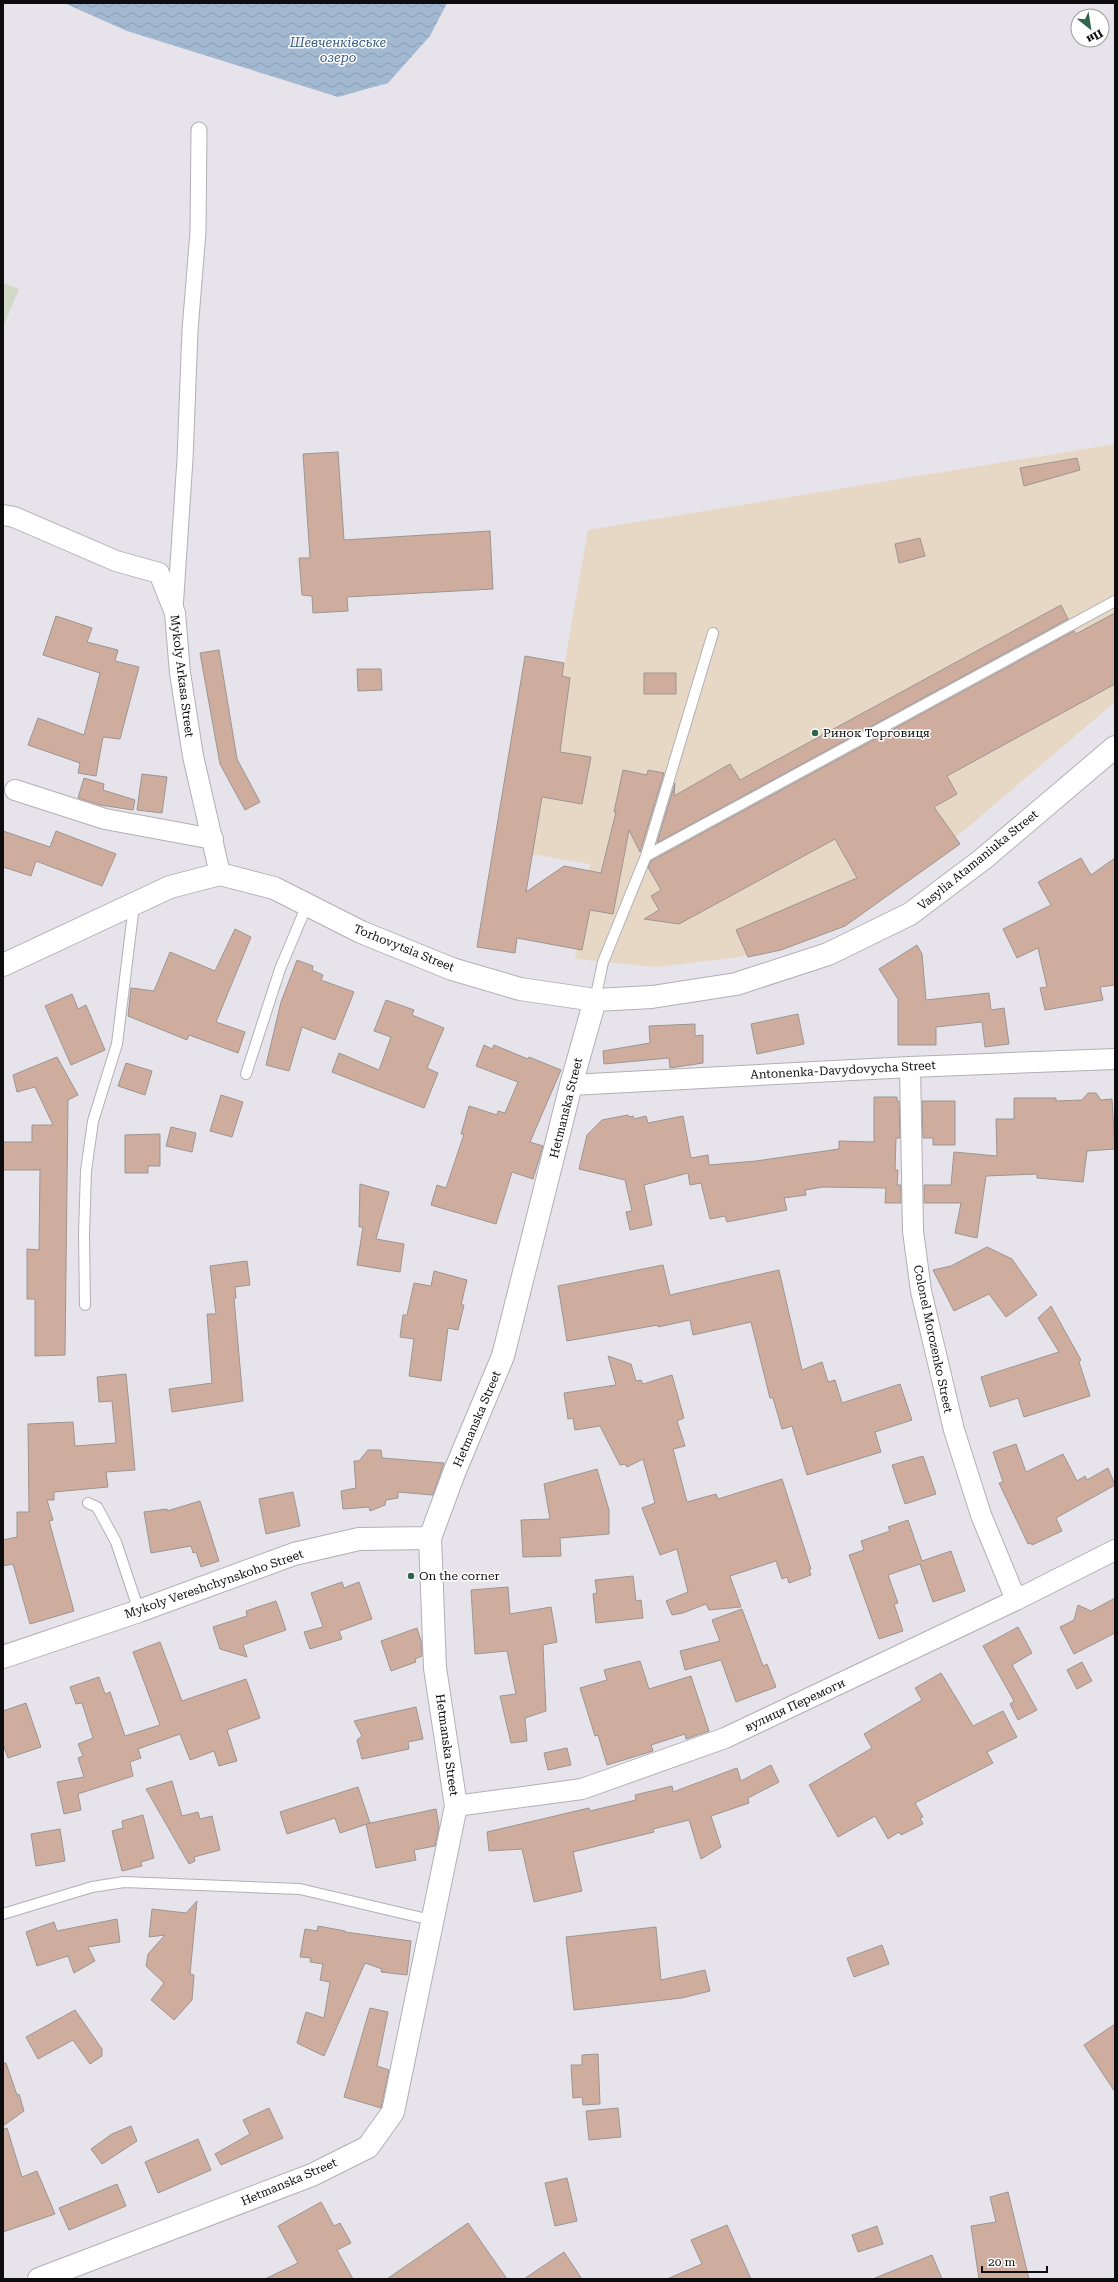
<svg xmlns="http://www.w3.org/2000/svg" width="1118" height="2282" font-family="'Roboto Serif',serif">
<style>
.commercial{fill:#e7d8c5}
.pitch{fill:#d2dac7}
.water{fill:url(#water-waves)}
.building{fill:#cead9f;stroke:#9d9592}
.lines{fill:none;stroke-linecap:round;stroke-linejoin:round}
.service-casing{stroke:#b2afb6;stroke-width:12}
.pedestrian-casing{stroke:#b2afb6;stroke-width:17}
.minor-casing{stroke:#b2afb6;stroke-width:22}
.tertiary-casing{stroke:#b2afb6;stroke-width:24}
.service{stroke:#fff;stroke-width:10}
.pedestrian{stroke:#fff;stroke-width:15}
.minor{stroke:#fff;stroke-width:20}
.tertiary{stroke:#fff;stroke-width:22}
.poi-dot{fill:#2e644b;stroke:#fff;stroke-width:1.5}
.labels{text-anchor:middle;stroke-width:3;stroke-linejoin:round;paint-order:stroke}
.street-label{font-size:12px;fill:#0d0c0e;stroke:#fff}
.poi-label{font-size:12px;fill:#0d0c0e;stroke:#fff;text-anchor:start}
.water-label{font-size:13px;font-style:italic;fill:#375a7f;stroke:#fff}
</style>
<defs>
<pattern id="water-waves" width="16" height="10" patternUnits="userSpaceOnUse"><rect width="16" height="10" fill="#a3b9d1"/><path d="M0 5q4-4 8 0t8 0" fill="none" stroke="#8b9eb2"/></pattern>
</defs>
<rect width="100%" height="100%" fill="#e6e3ea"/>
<!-- commercial -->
<path class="commercial" d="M 1115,444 L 1115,702 L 922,866 L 832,925 L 740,957 L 656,967 L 575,959 L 590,864 L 531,854 L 588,530 Z"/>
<!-- pitch -->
<path class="pitch" d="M 3,283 L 19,289 L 3,327 Z"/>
<!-- water -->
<path class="water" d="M 64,3 L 447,3 L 430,36 L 388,83 L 338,97 L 127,31 Z"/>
<!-- building -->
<path class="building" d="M 338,452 L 344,540 L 490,531 L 493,589 L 347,597 L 348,611 L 313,613 L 312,596 L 302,595 L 299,558 L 310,558 L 303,454 Z
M 1077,458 L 1080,470 L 1024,486 L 1020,468 Z
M 920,538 L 925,556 L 899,563 L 895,544 Z
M 1061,605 L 1068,619 L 657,843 L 675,783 L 674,796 L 730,764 L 740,780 Z
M 1115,613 L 1115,684 L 947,776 L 957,794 L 934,807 L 960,844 L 845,926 L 781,950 L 748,957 L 736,930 L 857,878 L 835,839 L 679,924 L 644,919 L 659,910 L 651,896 L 661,890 L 648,867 L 651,861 L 1074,631 L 1076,634 Z
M 56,616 L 92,628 L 87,642 L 118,650 L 115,661 L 139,667 L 120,739 L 103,737 L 96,776 L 78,773 L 80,763 L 28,745 L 38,718 L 84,735 L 100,673 L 43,655 Z
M 219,650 L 237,759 L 260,802 L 245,810 L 220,764 L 200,653 Z
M 525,656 L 564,663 L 562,676 L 570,678 L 560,752 L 591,757 L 582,804 L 542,797 L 526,892 L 564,866 L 601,873 L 616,812 L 614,812 L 623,770 L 647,775 L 648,770 L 664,773 L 640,852 L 629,830 L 613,914 L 590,910 L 582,950 L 517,938 L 515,953 L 477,947 Z
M 357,669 L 381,669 L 382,690 L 358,691 Z
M 644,673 L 676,673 L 676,694 L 644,694 Z
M 142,774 L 167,777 L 162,813 L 137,810 Z
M 84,778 L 104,784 L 103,790 L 135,800 L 133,810 L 100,805 L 78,798 Z
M 3,831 L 50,847 L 56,831 L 116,854 L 102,886 L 36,861 L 31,876 L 3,867 Z
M 1081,858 L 1091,875 L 1115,858 L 1115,985 L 1100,987 L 1103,1000 L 1045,1010 L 1040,988 L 1047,987 L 1038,948 L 1017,958 L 1003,929 L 1051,905 L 1038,882 Z
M 235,929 L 251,937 L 216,1022 L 245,1032 L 238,1053 L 189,1035 L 187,1040 L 128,1016 L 131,988 L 154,991 L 170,952 L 215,971 Z
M 917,945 L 922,954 L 926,1000 L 989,993 L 991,1010 L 1004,1008 L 1009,1044 L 985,1047 L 982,1022 L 936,1027 L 936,1045 L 898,1045 L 898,999 L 879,969 Z
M 297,960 L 313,966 L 312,970 L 323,975 L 321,980 L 354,992 L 335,1040 L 302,1027 L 289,1071 L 266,1065 L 281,1002 Z
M 72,994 L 78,1009 L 86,1005 L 105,1050 L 71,1065 L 45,1006 Z
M 386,1000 L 414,1010 L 412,1015 L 444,1028 L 427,1068 L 438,1073 L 424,1108 L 332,1072 L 339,1053 L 379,1070 L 391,1037 L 374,1031 Z
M 798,1014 L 804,1044 L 757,1054 L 751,1024 Z
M 695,1024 L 695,1036 L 703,1035 L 703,1063 L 670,1068 L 669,1058 L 604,1064 L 603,1051 L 650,1043 L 649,1026 Z
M 484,1045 L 492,1049 L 494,1045 L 528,1059 L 529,1057 L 561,1070 L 530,1142 L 543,1146 L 533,1179 L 512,1172 L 496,1224 L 431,1205 L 437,1185 L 446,1188 L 464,1134 L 461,1134 L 469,1106 L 497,1115 L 498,1111 L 505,1113 L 518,1082 L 476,1066 Z
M 57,1057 L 78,1095 L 68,1100 L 65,1355 L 35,1356 L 35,1299 L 27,1299 L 27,1249 L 39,1250 L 40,1170 L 3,1170 L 3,1142 L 32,1142 L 32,1125 L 53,1125 L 35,1087 L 17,1092 L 13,1075 Z
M 126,1063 L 152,1071 L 145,1095 L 118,1086 Z
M 1088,1093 L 1096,1093 L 1101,1100 L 1112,1099 L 1115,1149 L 1087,1151 L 1083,1182 L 1037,1178 L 1037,1174 L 986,1176 L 977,1238 L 955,1233 L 961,1203 L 924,1203 L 924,1185 L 951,1185 L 954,1152 L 997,1156 L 996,1119 L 1014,1119 L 1014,1098 L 1056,1098 L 1056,1101 L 1082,1100 Z
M 221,1095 L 243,1102 L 232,1137 L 210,1131 Z
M 874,1097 L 897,1097 L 897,1101 L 899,1101 L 900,1138 L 896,1138 L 895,1170 L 898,1170 L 897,1185 L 901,1185 L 901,1203 L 885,1203 L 886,1188 L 823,1187 L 805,1190 L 806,1195 L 784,1198 L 787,1210 L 727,1222 L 725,1216 L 710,1219 L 701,1183 L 690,1185 L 688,1173 L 644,1185 L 652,1225 L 630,1230 L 626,1212 L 632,1211 L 625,1180 L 579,1169 L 587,1135 L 602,1120 L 628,1115 L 629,1117 L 633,1116 L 634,1119 L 646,1116 L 648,1123 L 683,1116 L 691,1158 L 708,1155 L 709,1165 L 756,1161 L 839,1149 L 839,1141 L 874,1142 Z
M 922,1101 L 955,1101 L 955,1145 L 933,1145 L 933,1138 L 923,1138 Z
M 171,1127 L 196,1133 L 192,1152 L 166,1146 Z
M 160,1134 L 160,1166 L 148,1166 L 148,1173 L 125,1173 L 125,1135 Z
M 360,1184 L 389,1192 L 376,1239 L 404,1244 L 400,1272 L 357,1265 L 363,1227 L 359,1227 Z
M 987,1247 L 1012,1259 L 1037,1295 L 1006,1317 L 989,1294 L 954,1311 L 933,1270 L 951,1266 Z
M 247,1261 L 250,1285 L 235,1287 L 236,1298 L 234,1298 L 243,1401 L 172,1412 L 169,1389 L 212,1383 L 207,1314 L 216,1314 L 210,1266 Z
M 663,1265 L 670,1295 L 779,1270 L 802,1370 L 822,1362 L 828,1382 L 835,1380 L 842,1403 L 900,1384 L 912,1420 L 875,1432 L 881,1452 L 807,1475 L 792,1426 L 782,1429 L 773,1398 L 770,1398 L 751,1322 L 693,1335 L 690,1320 L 658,1327 L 658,1325 L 567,1341 L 558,1286 Z
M 434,1271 L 467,1280 L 461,1305 L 464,1305 L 458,1330 L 448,1328 L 441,1381 L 409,1376 L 414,1339 L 400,1337 L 403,1315 L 407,1315 L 414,1283 L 431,1286 Z
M 1051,1306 L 1081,1360 L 1079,1362 L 1090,1396 L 1024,1417 L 1018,1398 L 990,1407 L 981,1377 L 1059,1352 L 1038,1318 Z
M 608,1356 L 631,1364 L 636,1381 L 641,1380 L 643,1384 L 672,1375 L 684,1418 L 677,1421 L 685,1446 L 673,1449 L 687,1502 L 716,1494 L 718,1499 L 782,1479 L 811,1569 L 809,1569 L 811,1575 L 789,1583 L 787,1577 L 782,1579 L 776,1561 L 730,1576 L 741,1607 L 709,1610 L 706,1604 L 683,1613 L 672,1615 L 666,1601 L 688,1592 L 677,1549 L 660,1555 L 642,1508 L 655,1503 L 643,1459 L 627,1467 L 625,1464 L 620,1465 L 600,1426 L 575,1430 L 573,1418 L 568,1419 L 564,1393 L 616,1385 Z
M 126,1374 L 135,1470 L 106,1472 L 108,1487 L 54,1492 L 54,1500 L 47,1500 L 53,1520 L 49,1521 L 74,1611 L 30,1624 L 13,1564 L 3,1566 L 3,1540 L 17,1537 L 17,1512 L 29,1512 L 28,1424 L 73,1422 L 75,1446 L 116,1443 L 112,1401 L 99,1402 L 97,1377 Z
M 1016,1444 L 1026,1472 L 1063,1454 L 1077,1481 L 1085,1476 L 1087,1480 L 1108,1468 L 1115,1485 L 1056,1518 L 1062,1531 L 1032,1545 L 1031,1543 L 1028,1544 L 999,1483 L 1003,1482 L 993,1452 Z
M 368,1450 L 381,1450 L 382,1458 L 444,1463 L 433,1495 L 398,1492 L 398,1498 L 386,1500 L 385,1505 L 370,1511 L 369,1507 L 343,1509 L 341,1491 L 356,1488 L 354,1461 L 359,1461 Z
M 923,1456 L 936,1494 L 905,1504 L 892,1465 Z
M 597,1469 L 609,1510 L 609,1534 L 560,1538 L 561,1556 L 523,1557 L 521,1520 L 550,1519 L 544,1484 Z
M 293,1492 L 300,1526 L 266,1534 L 259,1499 Z
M 200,1501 L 219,1561 L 201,1567 L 196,1552 L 193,1553 L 191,1546 L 151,1553 L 144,1512 L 167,1509 L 167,1511 Z
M 908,1520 L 922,1561 L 951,1551 L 965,1591 L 933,1602 L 920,1564 L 888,1575 L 898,1603 L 894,1604 L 903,1631 L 879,1639 L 849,1555 L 864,1550 L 861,1541 L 890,1531 L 888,1527 Z
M 633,1576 L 636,1601 L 641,1600 L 643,1618 L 596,1623 L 593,1594 L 597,1593 L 595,1580 Z
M 342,1582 L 344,1588 L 359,1582 L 372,1619 L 339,1631 L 342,1639 L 310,1649 L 304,1632 L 323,1627 L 311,1593 Z
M 508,1587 L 510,1614 L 551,1607 L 557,1642 L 543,1645 L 546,1711 L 525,1718 L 527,1741 L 511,1743 L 500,1696 L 516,1694 L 507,1651 L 475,1654 L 471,1590 Z
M 1115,1598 L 1115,1633 L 1074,1654 L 1060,1627 L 1074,1620 L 1078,1605 L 1091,1611 Z
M 276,1601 L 286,1630 L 243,1645 L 247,1657 L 220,1649 L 213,1627 L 247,1616 L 246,1611 Z
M 742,1609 L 763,1666 L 767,1664 L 776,1687 L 736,1702 L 721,1660 L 685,1670 L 680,1651 L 720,1641 L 712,1620 Z
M 1018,1627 L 1032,1653 L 1012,1665 L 1037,1710 L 1018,1720 L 1010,1704 L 1014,1701 L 983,1646 Z
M 417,1628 L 421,1641 L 422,1656 L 415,1659 L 416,1662 L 391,1671 L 381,1641 Z
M 160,1642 L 182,1701 L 246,1679 L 260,1718 L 227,1730 L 237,1761 L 219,1766 L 214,1751 L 190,1760 L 180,1734 L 138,1749 L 141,1758 L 130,1762 L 133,1776 L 78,1794 L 81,1810 L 64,1814 L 57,1782 L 84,1777 L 78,1758 L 83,1756 L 78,1744 L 93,1738 L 82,1703 L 76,1704 L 70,1687 L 99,1677 L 105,1694 L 110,1692 L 125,1736 L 160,1725 L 133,1652 Z
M 640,1661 L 649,1689 L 691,1676 L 709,1731 L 686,1739 L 685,1734 L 651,1745 L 653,1751 L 607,1765 L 598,1735 L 595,1736 L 580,1688 L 607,1680 L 604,1670 Z
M 1082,1662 L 1092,1681 L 1077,1689 L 1067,1670 Z
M 941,1673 L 973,1726 L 1003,1711 L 1017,1737 L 987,1752 L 993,1763 L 915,1803 L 923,1817 L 920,1818 L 923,1824 L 901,1835 L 899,1832 L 888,1839 L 875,1816 L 838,1837 L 809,1785 L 872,1748 L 864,1734 L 922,1700 L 915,1688 Z
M 26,1703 L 41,1747 L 8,1758 L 3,1744 L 3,1711 Z
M 416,1707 L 423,1739 L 408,1742 L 409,1749 L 362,1759 L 357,1740 L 362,1736 L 354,1721 Z
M 567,1748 L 571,1765 L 548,1770 L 544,1753 Z
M 771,1765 L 779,1782 L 748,1798 L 749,1803 L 711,1816 L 721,1847 L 701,1859 L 689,1820 L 653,1829 L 654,1832 L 573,1852 L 582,1891 L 534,1902 L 522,1849 L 489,1851 L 487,1832 L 589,1808 L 590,1811 L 636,1800 L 635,1795 L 672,1786 L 673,1792 L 737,1768 L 741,1781 Z
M 172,1781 L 182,1816 L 198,1812 L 200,1819 L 212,1816 L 220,1850 L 194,1857 L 195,1861 L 189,1864 L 146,1789 Z
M 358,1787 L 370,1823 L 340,1833 L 335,1818 L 287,1834 L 280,1812 Z
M 436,1809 L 439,1826 L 435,1846 L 414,1850 L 416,1860 L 376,1868 L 366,1824 Z
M 143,1815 L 154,1858 L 141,1862 L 142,1866 L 122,1871 L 112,1831 L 123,1828 L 122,1821 Z
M 60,1829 L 65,1861 L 36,1866 L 31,1834 Z
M 197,1901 L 190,1974 L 194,1975 L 192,2000 L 174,2020 L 151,2000 L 164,1983 L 146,1966 L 148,1954 L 165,1935 L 149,1937 L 152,1909 L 186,1913 Z
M 117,1919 L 120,1942 L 88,1947 L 95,1961 L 74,1973 L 68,1956 L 37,1966 L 26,1932 L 54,1922 L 57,1931 Z
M 318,1926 L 345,1931 L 345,1932 L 411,1941 L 407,1975 L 381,1972 L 382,1969 L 365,1963 L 324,2056 L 297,2043 L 306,2012 L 324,2018 L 330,1982 L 320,1980 L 323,1964 L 310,1962 L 311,1958 L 300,1957 L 305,1929 L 317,1931 Z
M 656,1927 L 661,1980 L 705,1970 L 710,1991 L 682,1998 L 574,2010 L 566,1937 Z
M 882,1945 L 889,1964 L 854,1977 L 847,1958 Z
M 370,2008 L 388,2012 L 377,2066 L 389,2070 L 381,2108 L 344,2097 Z
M 75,2010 L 102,2049 L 102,2056 L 90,2064 L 73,2040 L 38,2059 L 26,2037 Z
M 1115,2024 L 1115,2092 L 1084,2045 Z
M 598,2054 L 600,2104 L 583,2105 L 582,2097 L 573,2098 L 571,2065 L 582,2065 L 582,2055 Z
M 3,2063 L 6,2063 L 17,2095 L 19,2094 L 24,2111 L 3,2126 Z
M 269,2108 L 283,2138 L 221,2165 L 215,2154 L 250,2134 L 243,2120 Z
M 618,2108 L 621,2137 L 589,2140 L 586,2111 Z
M 131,2126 L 137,2141 L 102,2164 L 91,2149 L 112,2134 Z
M 7,2128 L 22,2177 L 37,2171 L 55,2214 L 3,2232 L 3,2129 Z
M 198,2139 L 211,2170 L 158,2193 L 145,2162 Z
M 567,2178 L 577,2221 L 555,2226 L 545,2183 Z
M 117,2184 L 126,2206 L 69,2230 L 59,2208 Z
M 1008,2192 L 1029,2279 L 979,2279 L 971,2226 L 996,2222 L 990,2197 Z
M 321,2202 L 334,2226 L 340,2223 L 351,2243 L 337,2250 L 353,2279 L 265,2279 L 298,2263 L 278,2226 Z
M 468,2223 L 507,2279 L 387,2279 Z
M 727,2225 L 751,2279 L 667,2279 L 702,2264 L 691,2240 Z
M 877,2226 L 883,2244 L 858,2252 L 852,2235 Z
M 564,2252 L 582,2279 L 524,2279 Z
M 932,2255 L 942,2279 L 876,2279 L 875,2278 Z"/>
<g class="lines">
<defs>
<path id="service" d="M 646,856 L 1115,601
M 595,1000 L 603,962 L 646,856 L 713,633
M 246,1074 L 280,969 L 307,905
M 85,1305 L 84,1234 L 86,1171 L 93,1121 L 117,1044 L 134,905
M 88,1503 L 97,1507 L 116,1542 L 139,1611
M 3,1914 L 92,1887 L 124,1882 L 300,1889 L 431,1920"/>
<path id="pedestrian" d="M 175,610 L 185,459 L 190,330 L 198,232 L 199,130"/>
<path id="minor" d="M 3,515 L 14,517 L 116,561 L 159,573 L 175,613 L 180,673 L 193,756 L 220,874
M 15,790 L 105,819 L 213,839
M 910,1067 L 913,1231 L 921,1291 L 954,1430 L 981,1515 L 1016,1600
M 571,1085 L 910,1067 L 1115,1059
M 456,1806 L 582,1789 L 725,1738 L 1016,1600 L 1115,1550"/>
<path id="tertiary" d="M 3,965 L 170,887 L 220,874 L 274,888 L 361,932 L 452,969 L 520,989 L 595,1000 L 652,997 L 736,984 L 828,954 L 910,914 L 983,859 L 1115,747
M 3,1657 L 139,1611 L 294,1554 L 359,1539 L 430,1538
M 39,2279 L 312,2175 L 368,2147 L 393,2112 L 456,1806 L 435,1668 L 430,1538 L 454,1473 L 503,1356 L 571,1085 L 595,1000"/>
</defs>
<!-- service casing -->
<use href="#service" class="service-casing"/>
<!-- pedestrian casing -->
<use href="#pedestrian" class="pedestrian-casing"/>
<!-- minor casing -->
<use href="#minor" class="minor-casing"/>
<!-- tertiary casing -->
<use href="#tertiary" class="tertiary-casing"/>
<!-- service -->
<use href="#service" class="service"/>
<!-- pedestrian -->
<use href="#pedestrian" class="pedestrian"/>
<!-- minor -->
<use href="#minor" class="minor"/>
<!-- tertiary -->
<use href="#tertiary" class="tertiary"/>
</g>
<!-- markers -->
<g class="poi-dot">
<circle cx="815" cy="733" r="4"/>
<circle cx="411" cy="1576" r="4"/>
</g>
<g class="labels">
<!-- street labels -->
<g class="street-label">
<text transform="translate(182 676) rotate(83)" y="4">Mykoly Arkasa Street</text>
<text transform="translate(978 860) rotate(-39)" y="4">Vasylia Atamaniuka Street</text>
<text transform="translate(404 948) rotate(22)" y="4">Torhovytsia Street</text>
<text transform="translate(843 1070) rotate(-3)" y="4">Antonenka-Davydovycha Street</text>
<text transform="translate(566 1108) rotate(-76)" y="4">Hetmanska Street</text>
<text transform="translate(933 1339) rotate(78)" y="4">Colonel Morozenko Street</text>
<text transform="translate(477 1419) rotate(-67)" y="4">Hetmanska Street</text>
<text transform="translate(214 1584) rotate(-19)" y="4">Mykoly Vereshchynskoho Street</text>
<text transform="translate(795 1705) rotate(-25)" y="4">вулиця Перемоги</text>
<text transform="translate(447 1745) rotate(82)" y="4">Hetmanska Street</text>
<text transform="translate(289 2182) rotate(-23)" y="4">Hetmanska Street</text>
</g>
<!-- poi labels -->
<g class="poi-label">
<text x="823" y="737">Ринок Торговиця</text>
<text x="419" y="1580">On the corner</text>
</g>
<!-- water labels -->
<g class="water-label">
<text x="338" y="47">Шевченківське<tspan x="338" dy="15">озеро</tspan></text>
</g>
</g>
<!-- border -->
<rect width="1118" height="2282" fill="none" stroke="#0d0c0e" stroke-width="8"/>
<!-- north arrow -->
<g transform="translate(1090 28) rotate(150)"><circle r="19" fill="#ffffff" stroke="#9e9e9f"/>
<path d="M0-3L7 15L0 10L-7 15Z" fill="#2e644b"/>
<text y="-6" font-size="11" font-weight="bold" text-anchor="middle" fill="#0d0c0e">Пн</text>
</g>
<!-- scale -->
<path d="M982 2266v6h65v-6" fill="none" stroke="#0d0c0e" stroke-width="2"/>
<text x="988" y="2266" font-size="12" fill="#0d0c0e" stroke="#ffffff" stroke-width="3" paint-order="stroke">20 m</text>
</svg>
